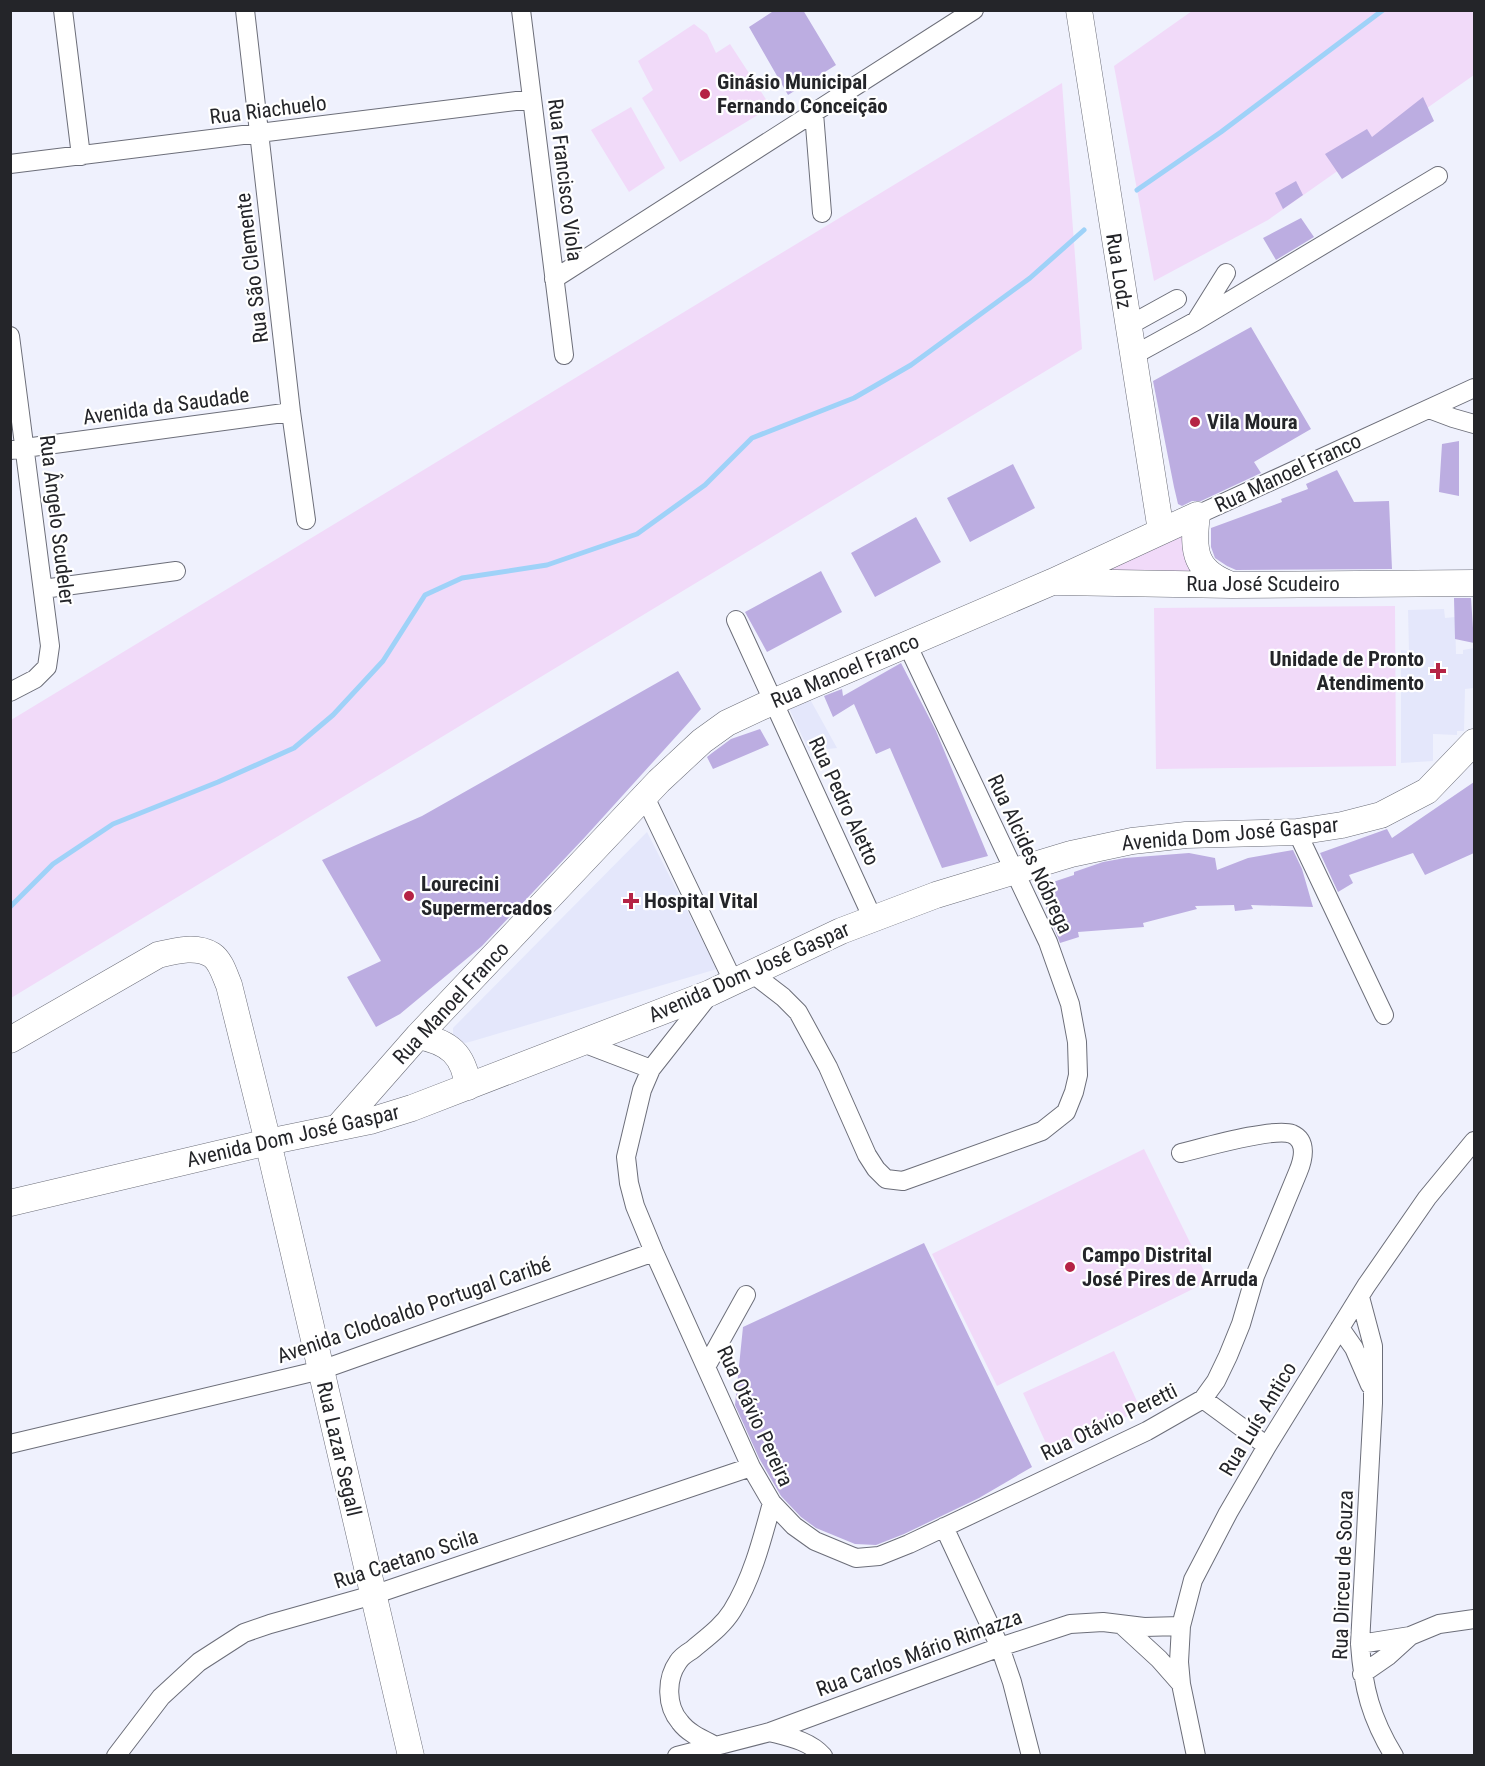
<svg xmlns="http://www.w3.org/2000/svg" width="1485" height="1766" font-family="'Roboto Condensed',sans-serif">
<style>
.built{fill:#e4e7fb}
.green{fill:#f1daf9}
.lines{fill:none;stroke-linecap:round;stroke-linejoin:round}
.stream{stroke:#9fd2f8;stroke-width:5}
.building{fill:#bcade1}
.street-casing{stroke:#6c6e79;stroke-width:20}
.secondary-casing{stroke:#6c6e79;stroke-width:27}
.street{stroke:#fff;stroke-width:18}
.secondary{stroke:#fff;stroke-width:26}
.poi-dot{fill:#b52345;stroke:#fff;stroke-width:2}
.labels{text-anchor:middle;stroke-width:4.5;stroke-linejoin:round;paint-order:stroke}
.poi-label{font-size:21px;font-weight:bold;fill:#242529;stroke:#fff;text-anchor:start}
.street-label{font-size:21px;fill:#242529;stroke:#fff}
</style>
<rect width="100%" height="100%" fill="#eff1fd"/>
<!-- built -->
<path class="built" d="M 1444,609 L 1445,618 L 1455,617 L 1456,654 L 1463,654 L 1463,650 L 1474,648 L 1474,688 L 1465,689 L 1464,731 L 1457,731 L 1457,735 L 1433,734 L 1433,761 L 1401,763 L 1401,650 L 1409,651 L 1408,610 Z
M 811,701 L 837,748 L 809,751 L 788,706 Z
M 647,832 L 717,969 L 473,1041 L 465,1043 L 453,1038 L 453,1028 Z"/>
<!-- green -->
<path class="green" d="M 1192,11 L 1474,11 L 1474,75 L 1268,220 L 1154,281 L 1114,66 Z
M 694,24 L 707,34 L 716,53 L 730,44 L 771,107 L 680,162 L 642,98 L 653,90 L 638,61 Z
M 1062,83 L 1082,349 L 11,998 L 11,720 Z
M 631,107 L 665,168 L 629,192 L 591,130 Z
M 1186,526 L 1201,578 L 1089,575 Z
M 1395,606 L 1396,766 L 1156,769 L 1154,608 Z
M 1144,1149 L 1209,1281 L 997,1386 L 932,1254 Z
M 1114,1351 L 1141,1410 L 1050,1452 L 1023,1393 Z"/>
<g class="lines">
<!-- stream -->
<path class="stream" d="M 1137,190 L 1221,132 L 1383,10
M 10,907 L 53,864 L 113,824 L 218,782 L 294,748 L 333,715 L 383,661 L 425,595 L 462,578 L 547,565 L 637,534 L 705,485 L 752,438 L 854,398 L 911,365 L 1030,278 L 1084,230"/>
</g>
<!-- building -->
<path class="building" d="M 775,10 L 803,10 L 836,65 L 788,95 L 749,27 Z
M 1423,97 L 1434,121 L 1342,179 L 1325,154 L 1367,129 L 1372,137 Z
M 1296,181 L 1303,195 L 1283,209 L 1275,193 Z
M 1301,218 L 1314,237 L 1276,260 L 1263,238 Z
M 1251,327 L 1311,429 L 1254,462 L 1261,473 L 1201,501 L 1192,501 L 1182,506 L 1178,504 L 1174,487 L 1153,381 Z
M 1459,441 L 1459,496 L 1439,492 L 1442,444 Z
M 1013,464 L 1035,508 L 970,542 L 947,498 Z
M 1337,470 L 1354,502 L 1389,501 L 1392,569 L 1236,570 L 1227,566 L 1215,558 L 1211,547 L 1211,528 L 1282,502 L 1281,499 L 1308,489 L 1306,484 Z
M 916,517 L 941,562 L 875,597 L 851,553 Z
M 821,571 L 842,612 L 767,652 L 745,612 Z
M 1454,598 L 1471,598 L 1474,643 L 1455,639 Z
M 901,663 L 936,731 L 988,856 L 942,868 L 890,748 L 876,754 L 854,704 L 833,717 L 824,696 L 842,689 L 843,696 Z
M 678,671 L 701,709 L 585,837 L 482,946 L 400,1014 L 376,1027 L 347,977 L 381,961 L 322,860 L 422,816 Z
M 760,729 L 769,745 L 713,769 L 707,757 L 712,753 L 731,739 Z
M 1474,782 L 1474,853 L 1425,875 L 1413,853 L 1349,875 L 1353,883 L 1338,892 L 1320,853 L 1387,829 L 1392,838 Z
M 1293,850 L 1302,869 L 1313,907 L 1251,905 L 1253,909 L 1235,911 L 1234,905 L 1195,906 L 1197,909 L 1143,923 L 1144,927 L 1078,932 L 1079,937 L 1060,943 L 1038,887 L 1074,875 L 1074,872 L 1103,862 L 1125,858 L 1189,853 L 1215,858 L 1217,870 L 1248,858 Z
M 924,1243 L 1032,1467 L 979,1498 L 904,1534 L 876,1545 L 855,1544 L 816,1528 L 801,1517 L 781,1496 L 759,1458 L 735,1405 L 743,1327 Z"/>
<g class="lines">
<defs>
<path id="street" d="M 63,10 L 81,156
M 245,10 L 291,412 L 306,520
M 521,10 L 564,355
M 814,113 L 822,213
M 10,164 L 532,99
M 554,279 L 974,10
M 1196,321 L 1438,176
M 1128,326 L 1177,299
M 10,336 L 50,646 L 47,667 L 35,679 L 10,692
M 1134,355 L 1196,321 L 1226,273
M 1429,409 L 1453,418 L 1474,424
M 10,450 L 291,412
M 1197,515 L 1474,388
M 43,589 L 176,571
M 736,620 L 873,919
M 645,797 L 734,983
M 1297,832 L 1384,1015
M 753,974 L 783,997 L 798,1012 L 828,1067 L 867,1155 L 876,1169 L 886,1179 L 903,1181 L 1042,1131 L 1066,1112 L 1074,1092 L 1078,1075 L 1077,1042 L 1070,1004 L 1048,942 L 907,644
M 710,994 L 651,1069 L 642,1090 L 626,1157 L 629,1183 L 635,1206 L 654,1252 L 751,1467 L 772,1503 L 794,1526 L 815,1541 L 856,1558 L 879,1556 L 909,1544 L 1147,1431 L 1203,1399 L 1216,1381 L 1228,1356 L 1241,1324 L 1255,1276 L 1298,1172 C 1303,1160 1308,1141 1292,1134 C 1274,1127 1202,1148 1181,1153
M 583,1043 L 651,1069
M 1360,1297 L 1373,1346 L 1373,1403 L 1360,1644 C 1363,1688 1371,1718 1394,1756
M 1340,1328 L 1354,1348 L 1370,1385
M 706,1367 L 746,1295
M 1203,1399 L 1267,1446
M 10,1444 L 321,1370 L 654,1252
M 944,1527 L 1000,1647 L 1012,1682 L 1031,1756
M 1122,1625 L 1159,1659 L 1181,1684
M 1360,1644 L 1410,1636 L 1439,1624 L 1474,1619
M 1362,1674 L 1388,1656 L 1409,1637
M 770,1732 C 789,1737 810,1741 823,1756
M 714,1745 C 702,1739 688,1733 680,1722 C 666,1706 666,1679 678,1662 C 681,1657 687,1653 692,1650 C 706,1638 722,1627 732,1611 C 752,1579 762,1540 772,1503
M 116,1756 L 161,1697 L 199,1662 L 244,1633 L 270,1624 L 373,1595 L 751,1467
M 677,1756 L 770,1732 L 1000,1647 L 1070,1624 L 1103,1622 L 1144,1627 L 1181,1626
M 1196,1756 L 1181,1684 L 1179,1662 L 1181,1626 L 1193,1580 L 1228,1513 L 1267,1446 L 1366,1286 L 1427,1198 L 1474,1141"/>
<path id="secondary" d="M 1079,10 L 1161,531
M 1197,515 C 1192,552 1195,572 1232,585
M 1058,582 L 1232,585 L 1474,583
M 418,1036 C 449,1042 464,1054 468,1087
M 10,1040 L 158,955 C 175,951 196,945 212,955 C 221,961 225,976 229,985 L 268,1142 L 411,1756
M 338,1127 L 418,1036 L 659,781 L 702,741 L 727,723 L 761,707 L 1052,582 L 1197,515
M 10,1203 L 268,1142 L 370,1121 L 412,1108 L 710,993 L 841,931 L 936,895 L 1071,854 L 1132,841 L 1186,835 L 1297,832 L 1342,825 L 1381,815 L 1427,791 L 1474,742"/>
</defs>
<!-- street casing -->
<use href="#street" class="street-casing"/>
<!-- secondary casing -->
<use href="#secondary" class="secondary-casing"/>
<!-- street -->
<use href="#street" class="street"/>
<!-- secondary -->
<use href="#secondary" class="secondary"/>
</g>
<!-- markers -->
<g class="poi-dot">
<circle cx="705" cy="94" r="6"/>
<circle cx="1195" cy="422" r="6"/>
<path d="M1435 662h6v6h6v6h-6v6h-6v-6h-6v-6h6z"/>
<circle cx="409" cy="896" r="6"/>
<path d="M628 892h6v6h6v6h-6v6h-6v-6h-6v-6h6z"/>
<circle cx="1070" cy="1267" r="6"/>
</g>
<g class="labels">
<!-- poi labels -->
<g class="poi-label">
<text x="717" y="89">Ginásio Municipal<tspan x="717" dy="24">Fernando Conceição</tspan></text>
<text x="1207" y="429">Vila Moura</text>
<text x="1424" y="666" text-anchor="end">Unidade de Pronto<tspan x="1424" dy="24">Atendimento</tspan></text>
<text x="421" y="891">Lourecini<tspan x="421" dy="24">Supermercados</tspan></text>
<text x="644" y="908">Hospital Vital</text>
<text x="1082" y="1262">Campo Distrital<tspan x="1082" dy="24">José Pires de Arruda</tspan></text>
</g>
<!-- street labels -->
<g class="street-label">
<text transform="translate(268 110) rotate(-7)" y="7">Rua Riachuelo</text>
<text transform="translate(565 180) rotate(83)" y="7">Rua Francisco Viola</text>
<text transform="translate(252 268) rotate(-97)" y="7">Rua São Clemente</text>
<text transform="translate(1119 271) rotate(81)" y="7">Rua Lodz</text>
<text transform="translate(166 406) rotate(-8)" y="7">Avenida da Saudade</text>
<text transform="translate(1288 473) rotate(-25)" y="7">Rua Manoel Franco</text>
<text transform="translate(57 520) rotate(83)" y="7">Rua Ângelo Scudeler</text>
<text x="1263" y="591">Rua José Scudeiro</text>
<text transform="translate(845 671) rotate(-23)" y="7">Rua Manoel Franco</text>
<text transform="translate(844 801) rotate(65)" y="7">Rua Pedro Aletto</text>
<text transform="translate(1230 834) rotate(-5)" y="7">Avenida Dom José Gaspar</text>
<text transform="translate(1030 854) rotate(65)" y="7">Rua Alcides Nóbrega</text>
<text transform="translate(749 972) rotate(-24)" y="7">Avenida Dom José Gaspar</text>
<text transform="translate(451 1003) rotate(-47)" y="7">Rua Manoel Franco</text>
<text transform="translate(293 1136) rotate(-13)" y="7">Avenida Dom José Gaspar</text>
<text transform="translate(414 1310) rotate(-19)" y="7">Avenida Clodoaldo Portugal Caribé</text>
<text transform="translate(755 1416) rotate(65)" y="7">Rua Otávio Pereira</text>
<text transform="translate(1258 1419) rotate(-59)" y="7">Rua Luís Antico</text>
<text transform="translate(1109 1422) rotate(-26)" y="7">Rua Otávio Peretti</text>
<text transform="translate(339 1449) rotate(77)" y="7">Rua Lazar Segall</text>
<text transform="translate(406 1559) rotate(-18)" y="7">Rua Caetano Scila</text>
<text transform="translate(1343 1575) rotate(-88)" y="7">Rua Dirceu de Souza</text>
<text transform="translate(919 1653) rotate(-20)" y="7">Rua Carlos Mário Rimazza</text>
</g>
</g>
<!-- border -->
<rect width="1485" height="1766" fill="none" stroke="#242529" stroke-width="24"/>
</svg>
